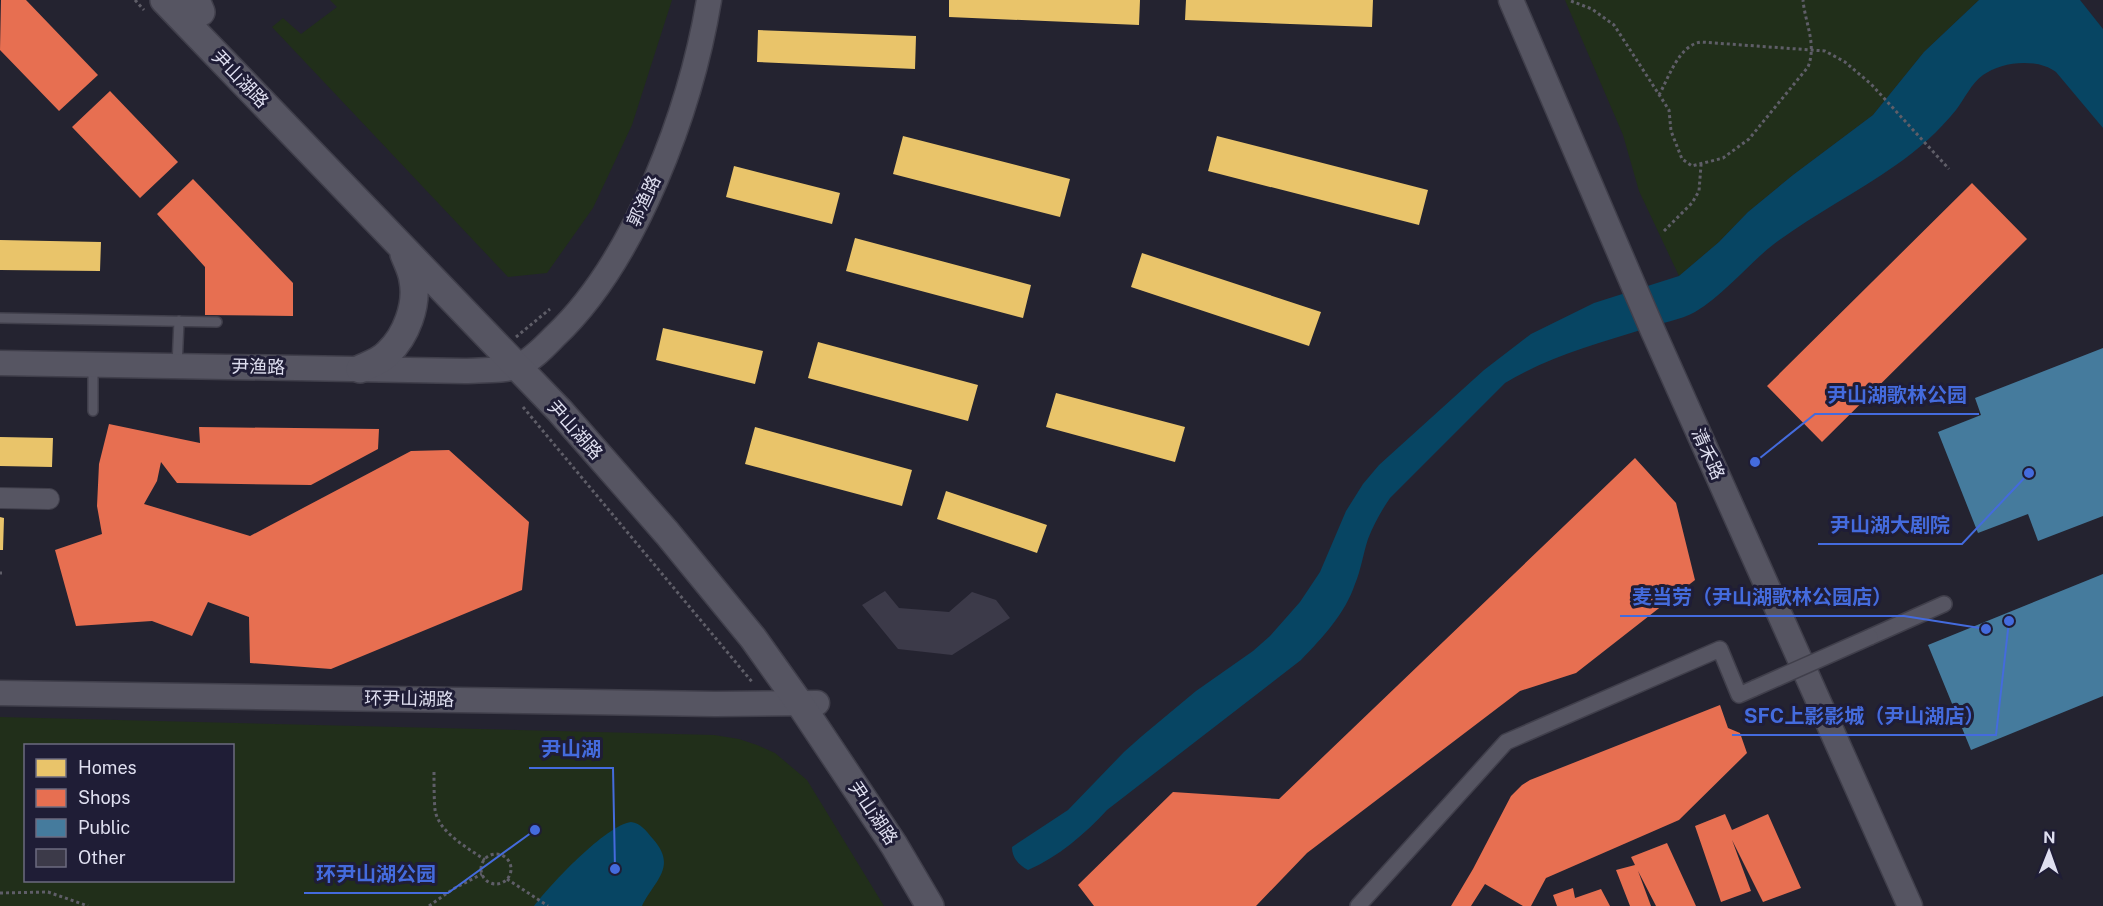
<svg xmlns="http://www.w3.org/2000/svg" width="2103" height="906" font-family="'Public Sans','Noto Sans SC',sans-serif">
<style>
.green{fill:#212f1a;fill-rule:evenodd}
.water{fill:#074563}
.homes{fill:#e9c46a}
.shops{fill:#e76f51}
.public{fill:#457b9d}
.building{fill:#3c3a49}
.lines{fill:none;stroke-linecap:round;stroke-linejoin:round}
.service-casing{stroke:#403f4b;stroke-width:12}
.pedestrian-casing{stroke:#403f4b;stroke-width:18}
.minor-casing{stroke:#403f4b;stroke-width:22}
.tertiary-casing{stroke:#403f4b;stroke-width:27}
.secondary-casing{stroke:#403f4b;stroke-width:30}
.path{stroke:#5f5e68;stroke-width:3;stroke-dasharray:3 3;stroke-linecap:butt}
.service{stroke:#565562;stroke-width:9}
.pedestrian{stroke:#565562;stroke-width:15}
.minor{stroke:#565562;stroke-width:20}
.tertiary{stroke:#565562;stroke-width:24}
.secondary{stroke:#565562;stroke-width:27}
.pedestrian-bridge-casing{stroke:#403f4b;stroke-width:18;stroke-linecap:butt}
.pedestrian-bridge{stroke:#565562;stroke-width:15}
.labels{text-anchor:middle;stroke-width:6;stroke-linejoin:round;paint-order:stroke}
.street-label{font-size:18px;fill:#dfdff0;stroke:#1f1d36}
.leader{fill:none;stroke:#446bdd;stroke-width:2}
.callout-dot{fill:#446bdd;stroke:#1f1d36;stroke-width:2}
.callout-label{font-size:20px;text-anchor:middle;font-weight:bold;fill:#446bdd;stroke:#1f1d36;stroke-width:6;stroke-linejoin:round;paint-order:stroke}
</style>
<rect width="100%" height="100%" fill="#242330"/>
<!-- green -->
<path class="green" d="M 330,0 L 672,0 L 632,125 L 593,208 L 547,273 L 508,277 L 272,27 L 283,18 L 301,34 L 337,7 Z
M 1565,0 L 1979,0 L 1924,52 L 1873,115 L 1793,175 L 1748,212 L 1719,242 L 1679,276 L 1639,191 L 1623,135 Z
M 0,717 L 714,735 L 739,739 L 757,745 L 775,753 L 807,780 L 884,906 L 0,906 ZM 26,746 L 232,746 L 232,880 L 26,880 Z"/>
<!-- water -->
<path class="water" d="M 1979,0 L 2080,0 L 2103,29 L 2103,128 L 2056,72 C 2037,58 2002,61 1983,75 C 1971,84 1965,98 1956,110 C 1939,131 1918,150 1896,165 C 1856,193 1813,215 1774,244 C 1747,265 1725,294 1695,312 C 1681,320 1660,323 1644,329 C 1596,344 1548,357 1505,383 L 1390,498 C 1381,511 1374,524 1368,539 C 1363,554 1361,570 1355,584 C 1345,614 1322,638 1301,660 L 1107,810 C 1085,834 1058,857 1028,870 C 1019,865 1012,858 1012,847 L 1068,810 L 1124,752 L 1142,736 L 1196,691 L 1253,651 L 1270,636 L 1300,602 L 1320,572 L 1346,511 L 1363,484 L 1379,465 L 1484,370 L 1531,334 L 1594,303 L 1679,276 L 1719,242 L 1748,212 L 1793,175 L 1873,115 L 1924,52 Z
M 631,822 C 641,823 646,831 653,839 C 678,867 654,881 642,906 L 534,906 C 550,885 606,825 631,822 Z"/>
<!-- homes -->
<path class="homes" d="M 949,0 L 1140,0 L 1139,25 L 949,17 Z
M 1186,0 L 1373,0 L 1372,27 L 1185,20 Z
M 758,30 L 916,36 L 915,69 L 757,62 Z
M 903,136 L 1070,179 L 1060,217 L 893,174 Z
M 1217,136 L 1428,190 L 1419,225 L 1208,171 Z
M 734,166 L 840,193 L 832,224 L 726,197 Z
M 855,238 L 1031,285 L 1023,318 L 846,271 Z
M 0,240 L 101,242 L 100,271 L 0,270 Z
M 1142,253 L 1321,312 L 1309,346 L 1131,287 Z
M 663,328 L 763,351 L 755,384 L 656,360 Z
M 818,342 L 978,385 L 968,421 L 808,378 Z
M 1056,393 L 1185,427 L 1175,462 L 1046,427 Z
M 755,427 L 912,470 L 902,506 L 745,464 Z
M 0,437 L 53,438 L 52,467 L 0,466 Z
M 946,491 L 1047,525 L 1037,553 L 937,519 Z
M 0,517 L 4,518 L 3,550 L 0,550 Z"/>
<!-- shops -->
<path class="shops" d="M 1,0 L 26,0 L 98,75 L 59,111 L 0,50 Z
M 110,91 L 178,162 L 140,198 L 72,127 Z
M 193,179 L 293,283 L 293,316 L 205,315 L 205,267 L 157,214 Z
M 1972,183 L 2027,239 L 1822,442 L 1767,386 Z
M 109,424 L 200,443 L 199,427 L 379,429 L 378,449 L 311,485 L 177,483 L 161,462 L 157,481 L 144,504 L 250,536 L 411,451 L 449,450 L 529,522 L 522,590 L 331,669 L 250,663 L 249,617 L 208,602 L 192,636 L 152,621 L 76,626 L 55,550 L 102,534 L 97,506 L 99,464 Z
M 1635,458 L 1676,503 L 1695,580 L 1576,673 L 1520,691 L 1307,853 L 1256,906 L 1094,906 L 1078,885 L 1173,792 L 1279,799 Z
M 1720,705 L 1728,728 L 1740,733 L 1747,753 L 1679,820 L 1546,878 L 1531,906 L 1523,906 L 1485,884 L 1471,906 L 1451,906 L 1473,869 L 1511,796 L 1522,785 L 1530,780 Z
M 1725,814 L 1732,830 L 1768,814 L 1801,888 L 1763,902 L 1732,840 L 1751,891 L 1721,902 L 1695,826 Z
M 1667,843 L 1696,906 L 1656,906 L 1638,871 L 1651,906 L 1630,906 L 1616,870 L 1635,865 L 1631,857 Z
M 1573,888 L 1575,898 L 1601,889 L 1610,906 L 1557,906 L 1553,895 Z"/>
<!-- public -->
<path class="public" d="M 2103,348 L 2103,516 L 2038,541 L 2028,514 L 1978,533 L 1938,432 L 1981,415 L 1975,398 Z
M 2103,574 L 2103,696 L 1971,750 L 1928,645 Z"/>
<!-- building -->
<path class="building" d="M 885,591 L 899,608 L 949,612 L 972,592 L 996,600 L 1010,618 L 952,655 L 898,649 L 862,605 Z"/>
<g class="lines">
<defs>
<path id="service" d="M 0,318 L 217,322
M 177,366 L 179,321
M 93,411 L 93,367"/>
<path id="pedestrian" d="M 1870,637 L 1944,604
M 1358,906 L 1506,742 L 1720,649 L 1739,695 L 1755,688"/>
<path id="minor" d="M 0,498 L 49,499"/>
<path id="tertiary" d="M 1511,0 L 1653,331 L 1910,906
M 0,363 L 465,371 C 479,370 507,371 519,366 C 533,359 544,347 555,336 C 636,260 691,108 709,0
M 0,693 L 715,704 L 817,703"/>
<path id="secondary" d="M 164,0 L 560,411 L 667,533 L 753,638 L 800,704 L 894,845 L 930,906
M 196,0 L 201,12
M 360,369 C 369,365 381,361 388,353 C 406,336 418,305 413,280 C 412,271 407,262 404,254"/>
</defs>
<!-- service casing -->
<use href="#service" class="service-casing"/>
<!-- pedestrian casing -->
<use href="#pedestrian" class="pedestrian-casing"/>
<!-- minor casing -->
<use href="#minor" class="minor-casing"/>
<!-- tertiary casing -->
<use href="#tertiary" class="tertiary-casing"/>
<!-- secondary casing -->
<use href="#secondary" class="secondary-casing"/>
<!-- path -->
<path class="path" d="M 135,0 L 144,10
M 1571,1 L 1592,9 L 1614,25 L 1669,110 L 1671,131 L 1682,159 L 1692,166 L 1723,158 L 1749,139 L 1808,67 C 1817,44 1805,23 1803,0
M 1659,95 C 1669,77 1679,45 1701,42 L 1825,51 L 1845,62 L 1871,84 L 1949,169
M 1664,231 L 1692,203 L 1699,191 L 1701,165
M 516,337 L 550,309
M 523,407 L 753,683
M 0,573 L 2,573
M 434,772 C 434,784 434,798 435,810 C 439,833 467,847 485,860
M481 869a15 15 0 1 1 30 0a15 15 0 1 1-30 0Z
M 507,879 L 548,906
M 0,893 L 48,892 L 88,906
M 429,906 L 453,889 L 482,874"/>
<!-- service -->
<use href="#service" class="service"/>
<!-- pedestrian -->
<use href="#pedestrian" class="pedestrian"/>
<!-- minor -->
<use href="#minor" class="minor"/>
<!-- tertiary -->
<use href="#tertiary" class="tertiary"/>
<!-- secondary -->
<use href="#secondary" class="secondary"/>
<defs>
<path id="pedestrian-bridge" d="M 1755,688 L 1870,637"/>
</defs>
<!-- pedestrian-bridge casing -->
<use href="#pedestrian-bridge" class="pedestrian-bridge-casing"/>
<!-- pedestrian-bridge -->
<use href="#pedestrian-bridge" class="pedestrian-bridge"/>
</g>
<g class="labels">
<!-- street labels -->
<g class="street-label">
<text transform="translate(240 79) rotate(46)" y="6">尹山湖路</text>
<text transform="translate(644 201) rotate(-65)" y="6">郭渔路</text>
<text transform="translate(258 367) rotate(1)" y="6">尹渔路</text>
<text transform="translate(575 430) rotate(48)" y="6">尹山湖路</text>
<text transform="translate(1708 454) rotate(66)" y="6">清禾路</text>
<text transform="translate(409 699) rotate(1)" y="6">环尹山湖路</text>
<text transform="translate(873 813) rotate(56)" y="6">尹山湖路</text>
</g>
</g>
<!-- callouts -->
<path class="leader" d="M1755 462L1815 414H1979M2029 473L1962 544H1818M1986 629L1904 616H1620M2009 621L1996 735H1732M615 869L613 768H529M535 830L448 893H304"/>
<g class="callout-dot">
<circle cx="1755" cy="462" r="6"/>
<circle cx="2029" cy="473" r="6"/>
<circle cx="1986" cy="629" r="6"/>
<circle cx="2009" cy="621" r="6"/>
<circle cx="615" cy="869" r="6"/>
<circle cx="535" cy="830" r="6"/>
</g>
<g class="callout-label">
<text x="1897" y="402">尹山湖歌林公园</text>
<text x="1890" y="532">尹山湖大剧院</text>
<text x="1762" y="604">麦当劳（尹山湖歌林公园店）</text>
<text x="1864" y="723">SFC上影影城（尹山湖店）</text>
<text x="571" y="756">尹山湖</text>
<text x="376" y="881">环尹山湖公园</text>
</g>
<!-- legend -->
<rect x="24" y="744" width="210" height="138" fill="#1f1d36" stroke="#6c6b80" stroke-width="1.5"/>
<rect x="36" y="759" width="30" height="18" fill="#e9c46a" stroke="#6c6b80" stroke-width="1.5"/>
<text x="78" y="774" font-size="18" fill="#dfdff0">Homes</text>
<rect x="36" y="789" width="30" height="18" fill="#e76f51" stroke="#6c6b80" stroke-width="1.5"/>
<text x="78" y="804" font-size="18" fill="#dfdff0">Shops</text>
<rect x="36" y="819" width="30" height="18" fill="#457b9d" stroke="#6c6b80" stroke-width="1.5"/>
<text x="78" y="834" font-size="18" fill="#dfdff0">Public</text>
<rect x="36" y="849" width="30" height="18" fill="#3c3a49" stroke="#6c6b80" stroke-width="1.5"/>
<text x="78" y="864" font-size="18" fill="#dfdff0">Other</text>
<!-- north arrow -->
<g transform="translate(2049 852) rotate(1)" stroke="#1f1d36" stroke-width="4.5" paint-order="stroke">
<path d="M0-4.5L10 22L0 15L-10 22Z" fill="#dfdff0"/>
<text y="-9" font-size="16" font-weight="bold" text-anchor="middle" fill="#dfdff0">N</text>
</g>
</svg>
